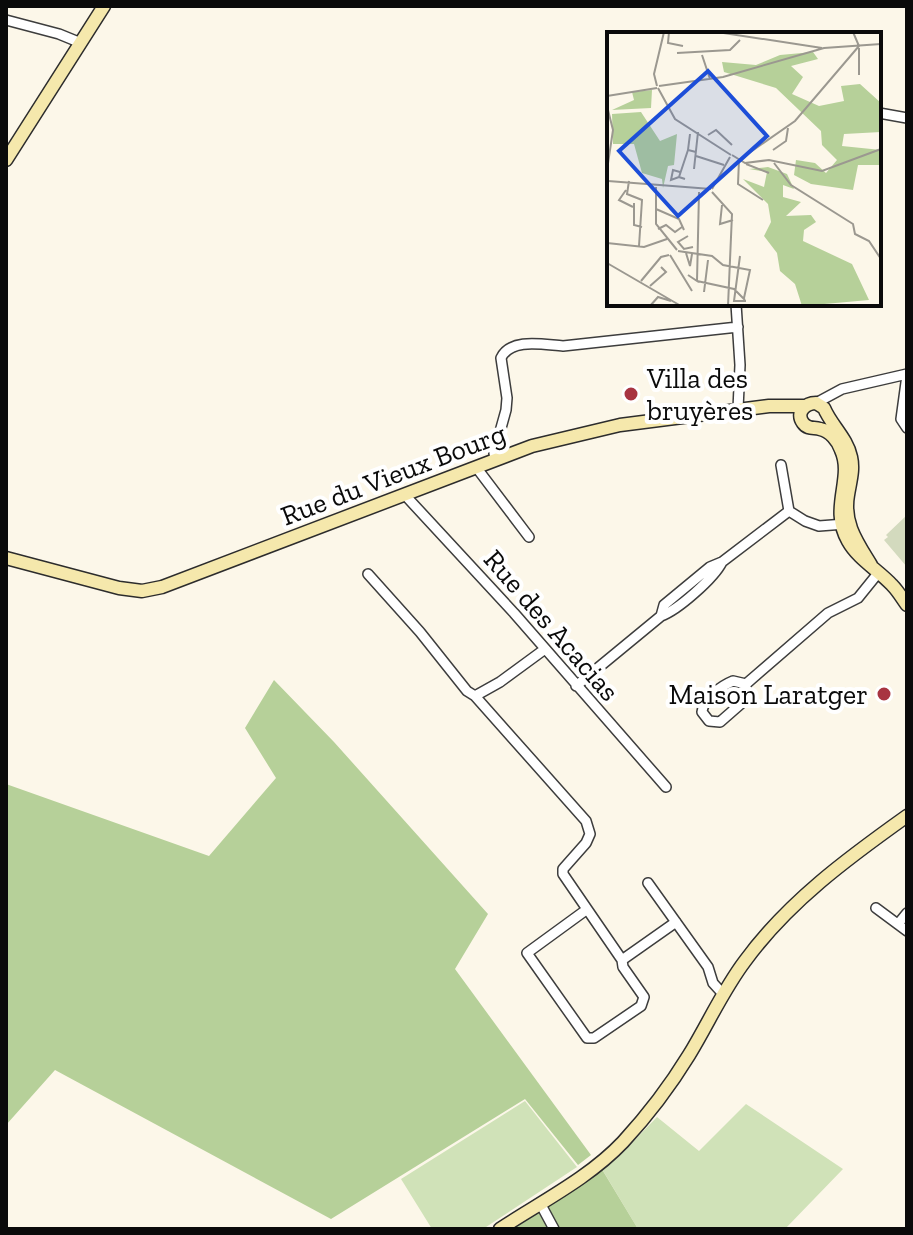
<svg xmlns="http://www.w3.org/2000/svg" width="913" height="1235" font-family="'Zilla Slab',serif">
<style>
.green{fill:#d0e2b8}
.forest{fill:#b6d099}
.cemetery{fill:#d3dabe}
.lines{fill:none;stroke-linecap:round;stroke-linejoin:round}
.street-casing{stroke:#3d3d3d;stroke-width:12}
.secondary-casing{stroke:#2c2c2c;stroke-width:15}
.street{stroke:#fff;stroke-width:9}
.secondary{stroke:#f5e8ac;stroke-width:12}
.poi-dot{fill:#a83441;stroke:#fff;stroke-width:3}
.labels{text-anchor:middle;stroke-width:8;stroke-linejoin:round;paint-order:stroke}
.poi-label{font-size:28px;fill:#0a0a0a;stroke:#fff;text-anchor:start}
.street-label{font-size:28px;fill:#0a0a0a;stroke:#fff}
.inset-road{fill:none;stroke:#9b9890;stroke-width:2}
.view{fill:#1d4ed8;fill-opacity:0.15;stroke:#1d4ed8;stroke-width:4}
.inset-edge{fill:none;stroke:#0a0a0a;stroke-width:4}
</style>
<rect width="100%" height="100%" fill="#fcf7e9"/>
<!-- green -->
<path class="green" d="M 525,1101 L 577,1167 L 483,1229 L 432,1229 L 401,1179 Z
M 746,1104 L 843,1169 L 785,1229 L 638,1229 L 602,1169 L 619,1156 L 657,1117 L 699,1151 Z"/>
<!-- forest -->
<path class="forest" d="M 274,680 L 334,742 L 488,914 L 455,969 L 591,1155 L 578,1165 L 525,1099 L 331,1219 L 55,1070 L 6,1125 L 6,784 L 209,856 L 276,778 L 245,728 Z
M 600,1166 L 638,1229 L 503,1229 Z"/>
<!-- cemetery -->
<path class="cemetery" d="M 907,515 L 907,567 L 884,540 L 888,537 L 886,535 Z"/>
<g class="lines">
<defs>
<path id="street" d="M 6,20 L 59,34 L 81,43
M 879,113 L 907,118
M 736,304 L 740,365 L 738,409
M 907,375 L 901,419 L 907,428
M 816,403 L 842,389 L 907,374
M 495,459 L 494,453 L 506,410 L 507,398 L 501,358 C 511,337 545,345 563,346 L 738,327
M 781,465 L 789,511
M 476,467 L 529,537
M 404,494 L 514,613 L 666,787
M 368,574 L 420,632 L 467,691 L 475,696 L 500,682 L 545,649
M 661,616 L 664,605 L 710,567 L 722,562 L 789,511 L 805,521 L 819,526 L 845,524
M 733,681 L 746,684 L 746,697 L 744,701 L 720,722 L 709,721 L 702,712 C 703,699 721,686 733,681 Z
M 746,684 L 828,613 L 858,598 L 879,572
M 576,686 L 661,616 C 678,610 714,578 722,562
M 475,696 L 586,821 L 590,834 L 586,843 L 563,869 L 563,874 L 622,960 L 676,922
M 648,883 L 708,967 L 713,983 L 723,994
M 876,908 L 907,931
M 586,910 L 527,953 L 587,1038 L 594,1038 L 641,1006 L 644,997 L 623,967 L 622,960
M 898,924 L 907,913
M 540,1203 L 554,1229"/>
<path id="secondary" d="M 6,160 L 104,6
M 6,558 L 119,588 L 142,591 L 162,587 L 532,446 L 620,425 L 769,406 L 805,406
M 871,565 C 857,542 843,523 848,495 C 850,482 854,470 851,457 C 847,438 831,425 824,408 L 816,403 C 806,403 795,412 803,423 C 808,430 814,427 820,429 C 830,431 838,441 841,450 C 854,478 829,508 848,541 C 858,559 878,570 892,585 C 898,591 902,598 907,605
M 500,1229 C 541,1202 589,1178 623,1142 C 648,1115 670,1086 689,1055 C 708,1024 723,990 745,961 C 788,902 848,858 907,816"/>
</defs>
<!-- street casing -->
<use href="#street" class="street-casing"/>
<!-- secondary casing -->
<use href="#secondary" class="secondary-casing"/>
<!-- street -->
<use href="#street" class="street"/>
<!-- secondary -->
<use href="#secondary" class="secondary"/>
</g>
<!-- markers -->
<g class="poi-dot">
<circle cx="631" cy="394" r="8"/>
<circle cx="884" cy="694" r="8"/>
</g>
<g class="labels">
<!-- poi labels -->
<g class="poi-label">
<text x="647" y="388">Villa des<tspan x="647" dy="32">bruyères</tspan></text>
<text x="868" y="704" text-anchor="end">Maison Laratger</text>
</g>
<!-- street labels -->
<g class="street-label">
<text transform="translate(393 474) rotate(-21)" y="10">Rue du Vieux Bourg</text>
<text transform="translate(552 625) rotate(49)" y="10">Rue des Acacias</text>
</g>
</g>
<!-- overview -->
<g transform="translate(607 32)">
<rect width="274" height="274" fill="#fcf7e9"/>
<path d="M 206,20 L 211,27 L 184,34 L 196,45 L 185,62 L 212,74 L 237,69 L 234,54 L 253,52 L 274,71 L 274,100 L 237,102 L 235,114 L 274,118 L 274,133 L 251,133 L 246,158 L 204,152 L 187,143 L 189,128 L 208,131 L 219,141 L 230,128 L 215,113 L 214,99 L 169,56 L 117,40 L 115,30 L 149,33 L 173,23 ZM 45,58 L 44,76 L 5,78 L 27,68 L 25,60 ZM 34,80 L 53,109 L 70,102 L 67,133 L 61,134 L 56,156 L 55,147 L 35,141 L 27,112 L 6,112 L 5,82 ZM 161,135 L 180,142 L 187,157 L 176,153 L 176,165 L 194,170 L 179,184 L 204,183 L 209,190 L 197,198 L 196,209 L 245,232 L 262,268 L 195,274 L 188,252 L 173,239 L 170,221 L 157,204 L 164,190 L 161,172 L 136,147 L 157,155 L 160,140 L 142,137 Z" fill="#b6d099"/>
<path class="inset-road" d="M 62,0 L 61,11 L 76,14M 110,0 L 215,16M 252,16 L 252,43M 70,21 L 123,18 L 133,8M 95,23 L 103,47M 50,54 L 47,42 L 57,0M 52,54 L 116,45 L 217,16 L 274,12M 51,56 L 68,87 L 124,123M 0,64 L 50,56M 0,74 L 6,98 L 0,138M 83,102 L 81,118 L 89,120M 101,103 L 109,98 L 125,113M 166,118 L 179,109 L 181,96M 125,123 L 138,131 L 162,128 L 215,139 L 274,117M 89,124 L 117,133M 132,128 L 188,89 L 252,14 L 246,0M 132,128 L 131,152 L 156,168M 167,131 L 184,153 L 246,192 L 248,202 L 262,209 L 274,227M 139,132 L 162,141M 87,137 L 91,100M 72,145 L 64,148 L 66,138 L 73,140M 78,147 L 72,145 L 81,118M 1,149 L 104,157M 22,149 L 20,162 L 35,168 L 32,214M 49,155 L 49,192 L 70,218M 105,157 L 123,125M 19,158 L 12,168 L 26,175M 105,160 L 125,182 L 121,274M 27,171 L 27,193 L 35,195M 115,173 L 113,192 L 126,188M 49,177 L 72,187 L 77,198M 51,197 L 59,193 L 68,200 L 75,195M 81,204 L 71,210 L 77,217 L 86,215M 0,211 L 37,215 L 60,207M 71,219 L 105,224 L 116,233 L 143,238 L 137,266M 79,221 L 83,234 L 85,222M 63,223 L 85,259M 133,224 L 127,269 L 139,269M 0,231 L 74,274M 81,243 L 90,249 L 92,160M 34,249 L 54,225 L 62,223M 90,249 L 127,257 L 138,268M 43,254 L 59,240 L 54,235M 97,260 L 101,228M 43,274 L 51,265 L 64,269"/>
<path class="view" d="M 101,39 L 160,104 L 71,184 L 12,119 Z"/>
<rect width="274" height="274" class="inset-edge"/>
</g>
<!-- border -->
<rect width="913" height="1235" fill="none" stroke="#0a0a0a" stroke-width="16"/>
</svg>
